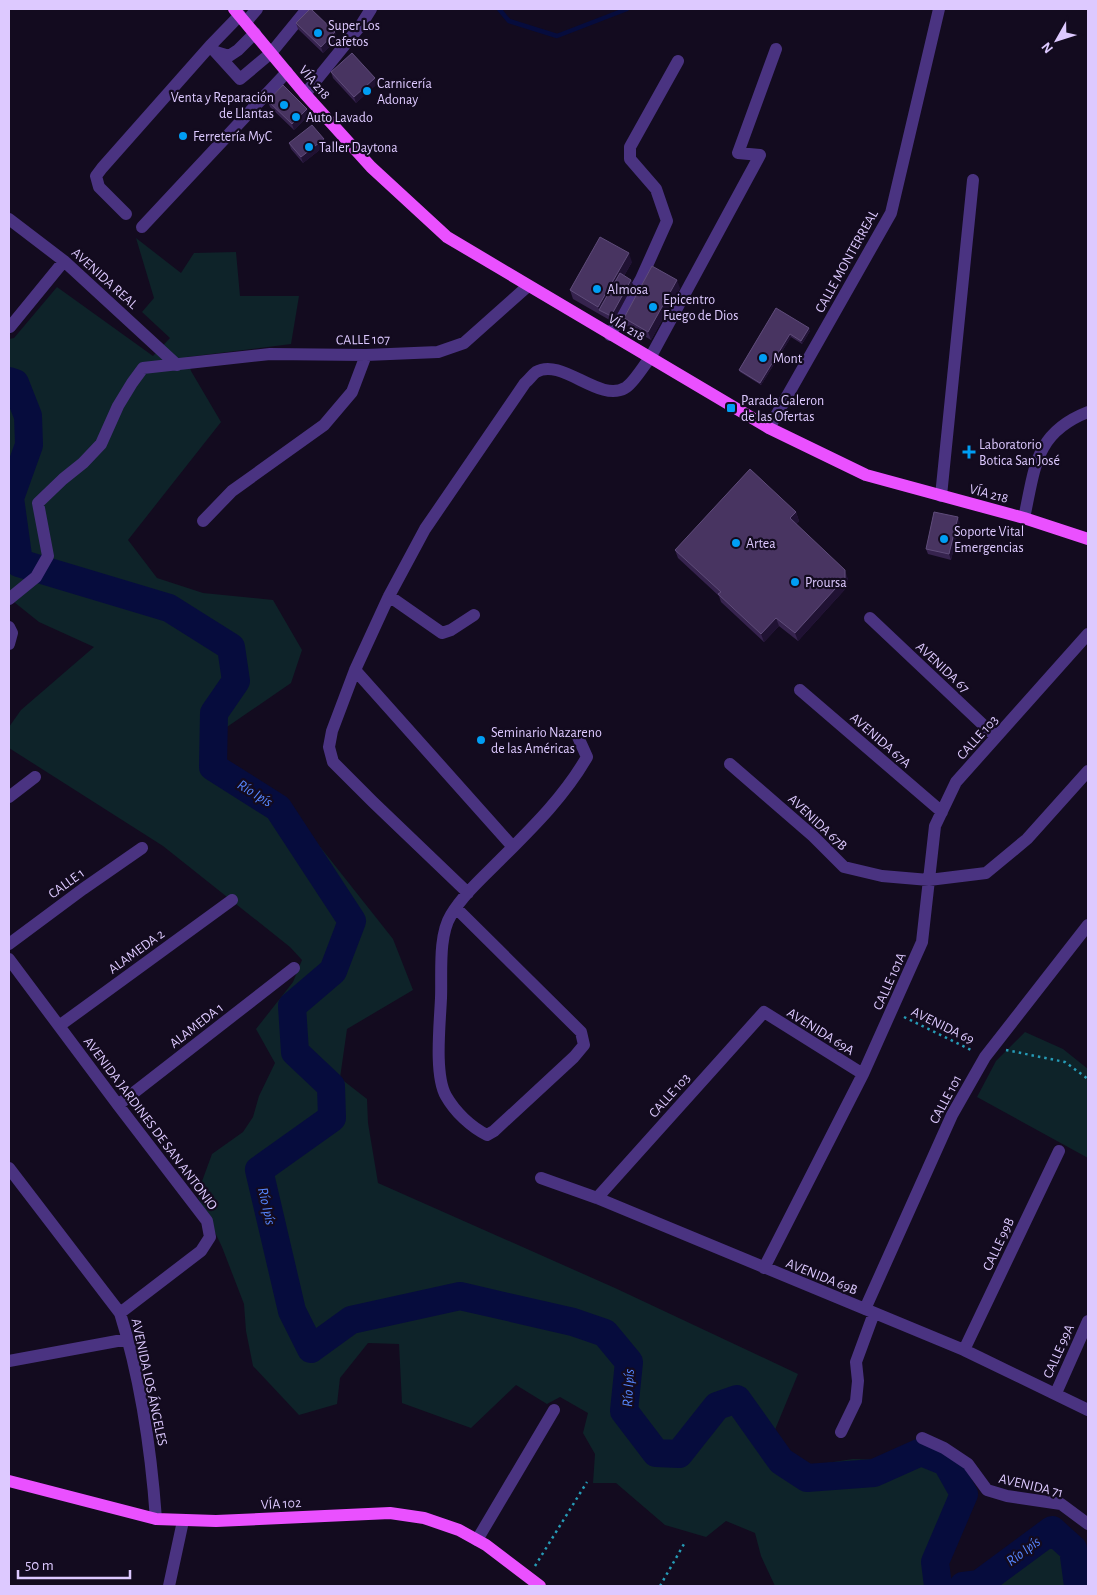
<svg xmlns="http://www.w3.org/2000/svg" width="1097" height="1595" font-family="'Alegreya Sans',sans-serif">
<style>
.green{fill:#0e2329}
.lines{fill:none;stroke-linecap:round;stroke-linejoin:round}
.stream{stroke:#060c3d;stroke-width:4.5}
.river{stroke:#060c3d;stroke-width:28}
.path{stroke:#269bb6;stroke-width:2.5;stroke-dasharray:2.5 4;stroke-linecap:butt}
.minor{stroke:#4a3381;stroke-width:12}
.major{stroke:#ea50ff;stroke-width:12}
.wall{fill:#36234e}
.shaded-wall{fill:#201233}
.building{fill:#483461;stroke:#5f4c7a}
.poi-dot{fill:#009ef4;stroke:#130b1f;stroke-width:2}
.labels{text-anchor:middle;stroke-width:4.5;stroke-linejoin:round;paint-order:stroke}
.poi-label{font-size:14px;fill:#ddc9ff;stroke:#130b1f;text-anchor:start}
.street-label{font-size:14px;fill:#ddc9ff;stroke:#130b1f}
.water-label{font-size:15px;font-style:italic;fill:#5787ff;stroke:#130b1f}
</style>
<rect width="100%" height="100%" fill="#130b1f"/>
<!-- green -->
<path class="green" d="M 136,238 L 181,273 L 194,253 L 236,252 L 240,296 L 299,296 L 291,344 L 187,357 L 191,371 L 221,422 L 128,540 L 157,578 L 203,593 L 273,600 L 302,650 L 291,683 L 224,729 L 219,760 L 291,810 L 393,939 L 413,990 L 347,1029 L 340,1078 L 367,1099 L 368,1123 L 378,1183 L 615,1288 L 798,1374 L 772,1437 L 807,1466 L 853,1459 L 918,1461 L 939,1466 L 956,1493 L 928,1556 L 934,1586 L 775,1586 L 761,1556 L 755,1533 L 726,1521 L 706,1537 L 665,1525 L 616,1483 L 593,1483 L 595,1454 L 583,1433 L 588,1413 L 560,1397 L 547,1404 L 516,1385 L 471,1428 L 402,1403 L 399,1344 L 368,1343 L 340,1378 L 337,1404 L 299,1415 L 253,1366 L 246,1331 L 244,1304 L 222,1247 L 197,1195 L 212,1154 L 243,1132 L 253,1117 L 259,1096 L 275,1063 L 256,1029 L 293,982 L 302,960 L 290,947 L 163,846 L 9,748 L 9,727 L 21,710 L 94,647 L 39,622 L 9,598 L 9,339 L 14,338 L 57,287 L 153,356 L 170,338 L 142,312 L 154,298 Z
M 1025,1032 L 1063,1049 L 1088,1069 L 1088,1158 L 977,1097 L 996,1061 Z
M 1067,1535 L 1088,1553 L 1085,1586 L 980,1586 L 1037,1547 Z"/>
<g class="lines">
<!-- stream -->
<path class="stream" d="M 499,9 L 509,21 L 557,36 L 627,9"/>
<!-- river -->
<path class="river" d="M 9,381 L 15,383 L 28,416 L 29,445 L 10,498 L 19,563 L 169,608 L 231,647 L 236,681 L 214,713 L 213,767 L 278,808 L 352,921 L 333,971 L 292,1006 L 295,1052 L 331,1086 L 332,1118 L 259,1170 L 292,1311 L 311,1349 L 351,1320 L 460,1296 L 573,1322 L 605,1333 L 629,1362 L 624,1411 L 656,1453 L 679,1454 L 717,1406 L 737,1399 L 781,1461 L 807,1478 L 874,1473 L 921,1452 L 946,1462 L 964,1494 L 935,1562 L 938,1586
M 963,1586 L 979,1584 L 1052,1530 L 1073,1549 L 1078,1586"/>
<!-- path -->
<path class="path" d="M 904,1017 L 973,1051
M 1006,1050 L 1065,1062 L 1088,1079
M 535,1566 L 587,1482
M 660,1586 L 684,1544"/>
<!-- minor -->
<path class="minor" d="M 246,22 L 257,9
M 210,46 L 240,79 L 271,53 L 307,9
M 216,52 L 229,56 L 238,50 L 255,33
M 305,94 L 361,25 L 371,9
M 126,214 L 99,187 L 96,176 L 102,168 L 210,46 L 240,15
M 9,219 L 64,261 L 177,365
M 142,227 L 287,72
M 10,327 L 64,261
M 610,335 L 641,279 L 667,221 L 656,189 L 630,159 L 630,147 L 678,61
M 769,428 L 891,213 L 939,9
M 941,496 L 973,180
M 1024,518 C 1035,469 1034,433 1088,412
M 203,521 L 232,491 L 324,425 L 352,392 L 366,355
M 389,596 L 442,633 L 451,630 L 474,615
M 9,599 L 36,577 L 48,556 L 38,503 L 63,479 L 83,463 L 101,444 L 118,406 L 132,383 L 143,368 L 270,354 L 366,355 L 438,352 L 464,343 L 528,286
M 870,618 L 996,737
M 9,627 L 12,633 L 9,644
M 355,670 L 513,847
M 800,690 L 942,812
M 730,764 L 813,836 L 844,867 L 882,876 L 929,880 L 986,873 L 1027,839 L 1088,771
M 9,797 L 35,777
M 468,893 L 373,802 L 333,762 L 329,747 L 332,731 L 355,670 L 389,596 L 425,529 L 525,383 C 529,380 532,375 536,372 C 562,357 599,403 625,388 C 633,384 644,365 650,358 L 760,155 L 738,153 L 776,49
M 456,908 L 581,1032 L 584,1045 L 574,1057 L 494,1131 L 487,1135 C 471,1127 455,1112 446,1096 C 434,1075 440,1023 441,998 C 442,974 438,936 451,915 C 463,895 482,878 499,861 C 532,828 564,797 587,757 L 578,737
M 9,944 L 83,889 L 142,848
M 9,959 L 118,1105 L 207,1221 L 210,1237 L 201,1251 L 120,1313
M 59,1026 L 232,900
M 118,1105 L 294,968
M 9,1168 L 120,1313 C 141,1380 151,1449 156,1519
M 541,1178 L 597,1198 L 964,1350 L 1088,1410
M 597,1198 L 764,1012 L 863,1074
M 764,1268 L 863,1074 L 922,942 L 935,826 L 956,782 L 1088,634
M 865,1309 L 952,1115 L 985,1057 L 1088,925
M 964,1350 L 1059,1151
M 9,1361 L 128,1339
M 1056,1393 L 1088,1321
M 841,1432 L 856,1401 L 858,1381 L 856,1362 L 874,1313
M 922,1438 L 944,1448 L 968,1464 L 987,1490 L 1007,1496 L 1061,1504 L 1088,1524
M 477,1540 L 554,1410
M 169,1586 L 183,1521"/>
<!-- major -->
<path class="major" d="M 234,9 L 305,94 L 371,167 L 447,237 L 769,428 L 866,475 L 1024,518 L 1088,539
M 9,1481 L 156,1519 L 216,1521 L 390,1513 L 424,1518 L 459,1530 L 486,1545 L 540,1586"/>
</g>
<!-- wall -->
<path class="wall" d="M 296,23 L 338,38 L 323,53 L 298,29 Z
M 331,72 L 377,84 L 356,103 L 333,78 Z
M 268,101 L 307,109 L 309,115 L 294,130 L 270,107 Z
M 324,139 L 326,145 L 303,163 L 291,149 L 289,143 Z
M 632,262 L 624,276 L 631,280 L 633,285 L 613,322 L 573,299 L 570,290 Z
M 680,288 L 651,340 L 627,326 L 624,318 Z
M 776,308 L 810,331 L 802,344 L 791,337 L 761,385 L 740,372 L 739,370 Z
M 796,512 L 799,521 L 796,524 L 848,579 L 848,586 L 798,641 L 779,626 L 764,642 L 721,602 L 719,596 L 678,558 L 675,550 Z
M 960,523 L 951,560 L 928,554 L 926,549 Z"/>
<!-- shaded-wall -->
<path class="shaded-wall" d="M 335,32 L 338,38 L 323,53 L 321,47 Z
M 375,78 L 377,84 L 356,103 L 354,97 Z
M 307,109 L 309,115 L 294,130 L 292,124 Z
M 324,139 L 326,145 L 303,163 L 301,157 Z
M 629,253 L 632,262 L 603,312 L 599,310 L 598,307 Z
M 631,280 L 633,285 L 613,322 L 611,316 Z
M 677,280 L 680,288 L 651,340 L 648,332 Z
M 809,328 L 810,331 L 802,344 L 801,341 Z
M 790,334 L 791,337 L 761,385 L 760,383 Z
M 796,512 L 799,521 L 793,527 L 790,518 Z
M 958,517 L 960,523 L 951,560 L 949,554 Z
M 845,570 L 848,579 L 848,586 L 798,641 L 795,633 Z
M 776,618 L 779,626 L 764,642 L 761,634 Z"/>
<!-- building -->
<path class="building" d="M 310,9 L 311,9 L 335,32 L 321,47 L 296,23 Z
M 352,53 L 375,78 L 354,97 L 331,72 Z
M 283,85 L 307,109 L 292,124 L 268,101 Z
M 312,125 L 324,139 L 301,157 L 289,143 Z
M 600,237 L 629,253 L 598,307 L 570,290 Z
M 652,266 L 677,280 L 648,332 L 624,318 Z
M 620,273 L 631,280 L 611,316 L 599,310 Z
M 776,308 L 809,328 L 801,341 L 790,334 L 760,383 L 739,370 Z
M 750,469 L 796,512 L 790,518 L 845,570 L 845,578 L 795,633 L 776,618 L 761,634 L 718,594 L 721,592 L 675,550 Z
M 934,512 L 958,517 L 949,554 L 926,549 Z"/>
<!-- markers -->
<g class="poi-dot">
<circle cx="318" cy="33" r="5"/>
<circle cx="367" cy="91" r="5"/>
<circle cx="284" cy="105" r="5"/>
<circle cx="296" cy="117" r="5"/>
<circle cx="183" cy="136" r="5"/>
<circle cx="309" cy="147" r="5"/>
<circle cx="597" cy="289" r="5"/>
<circle cx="653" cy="307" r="5"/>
<circle cx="763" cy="358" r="5"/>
<rect x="726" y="403" width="10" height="10" rx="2.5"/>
<path d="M966.5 444.5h5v5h5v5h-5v5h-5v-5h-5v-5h5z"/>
<circle cx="944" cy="539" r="5"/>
<circle cx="736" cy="543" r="5"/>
<circle cx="795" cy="582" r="5"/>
<circle cx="481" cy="740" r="5"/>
</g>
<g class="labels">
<!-- poi labels -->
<g class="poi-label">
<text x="328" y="30">Super Los<tspan x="328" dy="16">Cafetos</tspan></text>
<text x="377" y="88">Carnicería<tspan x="377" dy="16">Adonay</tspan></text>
<text x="274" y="102" text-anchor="end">Venta y Reparación<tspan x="274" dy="16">de Llantas</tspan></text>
<text x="306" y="122">Auto Lavado</text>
<text x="193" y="141">Ferretería MyC</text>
<text x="319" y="152">Taller Daytona</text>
<text x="607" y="294">Almosa</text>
<text x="663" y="304">Epicentro<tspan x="663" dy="16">Fuego de Dios</tspan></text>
<text x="773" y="363">Mont</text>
<text x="741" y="405">Parada Galeron<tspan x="741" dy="16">de las Ofertas</tspan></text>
<text x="979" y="449">Laboratorio<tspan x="979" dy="16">Botica San José</tspan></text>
<text x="954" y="536">Soporte Vital<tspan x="954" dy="16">Emergencias</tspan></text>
<text x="746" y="548">Artea</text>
<text x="805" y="587">Proursa</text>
<text x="491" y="737">Seminario Nazareno<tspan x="491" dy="16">de las Américas</tspan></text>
</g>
<!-- street labels -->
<g class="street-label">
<text transform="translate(315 82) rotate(49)" y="5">VÍA 218</text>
<text transform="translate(846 261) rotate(-61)" y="5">CALLE MONTERREAL</text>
<text transform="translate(105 278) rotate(42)" y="5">AVENIDA REAL</text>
<text transform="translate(627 327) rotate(30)" y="5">VÍA 218</text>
<text transform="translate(363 339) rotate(-1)" y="5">CALLE 107</text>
<text transform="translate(989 493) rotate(15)" y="5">VÍA 218</text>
<text transform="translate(943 667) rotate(43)" y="5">AVENIDA 67</text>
<text transform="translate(977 737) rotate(-48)" y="5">CALLE 103</text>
<text transform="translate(881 740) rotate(41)" y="5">AVENIDA 67A</text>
<text transform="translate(818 822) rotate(43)" y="5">AVENIDA 67B</text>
<text transform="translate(66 883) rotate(-36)" y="5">CALLE 1</text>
<text transform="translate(136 951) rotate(-36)" y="5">ALAMEDA 2</text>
<text transform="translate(889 981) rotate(-66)" y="5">CALLE 101A</text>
<text transform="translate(196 1025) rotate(-38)" y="5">ALAMEDA 1</text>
<text transform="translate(943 1025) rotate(26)" y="5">AVENIDA 69</text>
<text transform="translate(821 1031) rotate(32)" y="5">AVENIDA 69A</text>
<text transform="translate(669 1095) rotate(-48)" y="5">CALLE 103</text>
<text transform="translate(945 1099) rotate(-62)" y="5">CALLE 101</text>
<text transform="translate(151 1123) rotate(53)" y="5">AVENIDA JARDINES DE SAN ANTONIO</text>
<text transform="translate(998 1244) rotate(-65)" y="5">CALLE 99B</text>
<text transform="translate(822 1276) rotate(22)" y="5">AVENIDA 69B</text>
<text transform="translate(1058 1351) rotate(-66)" y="5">CALLE 99A</text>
<text transform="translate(150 1382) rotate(78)" y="5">AVENIDA LOS ÁNGELES</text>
<text transform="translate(1031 1485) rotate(13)" y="5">AVENIDA 71</text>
<text transform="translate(281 1503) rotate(-3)" y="5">VÍA 102</text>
</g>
<!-- water labels -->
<g class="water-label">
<text transform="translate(255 793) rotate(32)" y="5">Río Ipís</text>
<text transform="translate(267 1206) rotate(77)" y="5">Río Ipís</text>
<text transform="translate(628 1388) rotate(-87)" y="5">Río Ipís</text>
<text transform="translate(1023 1551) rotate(-37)" y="5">Río Ipís</text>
</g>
</g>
<!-- border -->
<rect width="1097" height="1595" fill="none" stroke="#ddc9ff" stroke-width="20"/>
<!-- north arrow -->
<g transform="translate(1057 40) rotate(231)" stroke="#130b1f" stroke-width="4" paint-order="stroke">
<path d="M0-4L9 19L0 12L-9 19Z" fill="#ddc9ff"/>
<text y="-8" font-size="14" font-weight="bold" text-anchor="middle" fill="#ddc9ff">N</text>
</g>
<!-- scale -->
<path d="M18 1570v8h112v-8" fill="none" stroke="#ddc9ff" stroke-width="2.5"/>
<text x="25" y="1570" font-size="15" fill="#ddc9ff" stroke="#130b1f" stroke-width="4" paint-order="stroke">50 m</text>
</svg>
